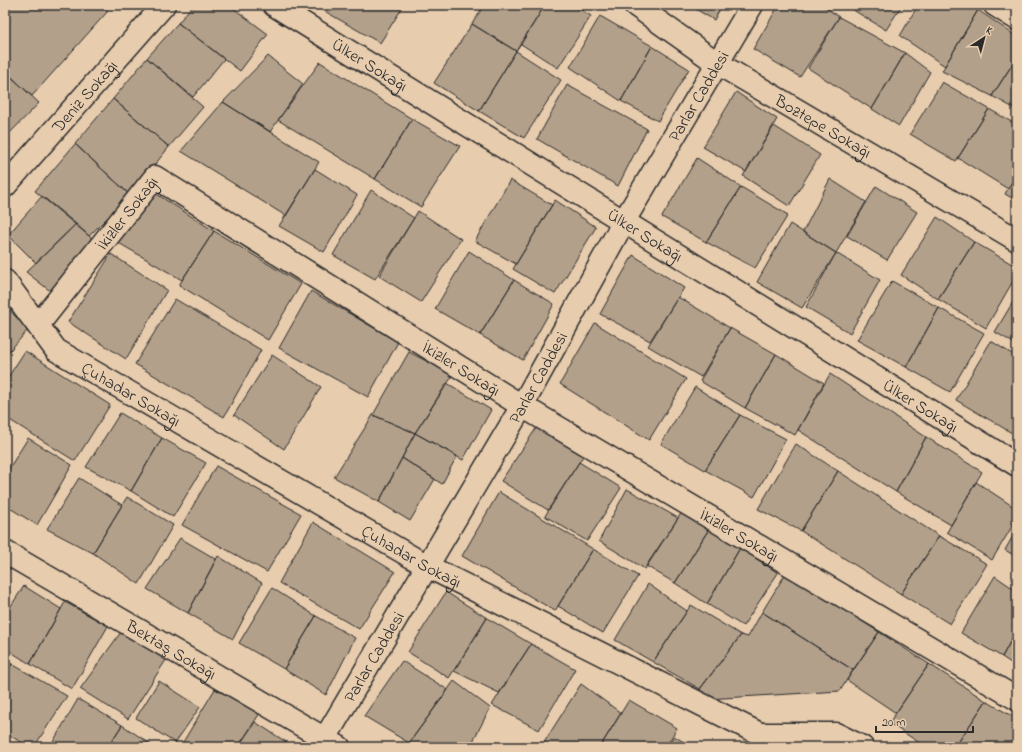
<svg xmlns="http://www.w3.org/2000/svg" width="1022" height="752" font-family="'Indie Flower',sans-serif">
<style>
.building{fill:#b2a08a;stroke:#2b2b2b}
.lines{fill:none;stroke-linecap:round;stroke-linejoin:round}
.minor-casing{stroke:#2b2b2b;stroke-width:25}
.minor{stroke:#e7ccae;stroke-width:22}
.labels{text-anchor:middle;stroke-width:3.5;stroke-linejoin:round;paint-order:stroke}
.street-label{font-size:17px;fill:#2b2b2b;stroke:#e7ccae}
</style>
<rect width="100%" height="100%" fill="#e7ccae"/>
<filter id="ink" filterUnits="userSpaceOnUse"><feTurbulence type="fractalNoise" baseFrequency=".025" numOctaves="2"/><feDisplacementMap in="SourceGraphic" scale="8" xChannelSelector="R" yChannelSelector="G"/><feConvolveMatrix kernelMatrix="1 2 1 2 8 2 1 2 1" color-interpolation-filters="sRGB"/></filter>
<g filter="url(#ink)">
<!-- building -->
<path class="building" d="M 12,5 L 101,5 L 108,11 L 32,96 L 5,71 L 5,13 Z
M 193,5 L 229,5 L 268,34 L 240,71 L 178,23 Z
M 314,5 L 404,5 L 380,43 Z
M 484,5 L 545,5 L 516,51 L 472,24 Z
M 545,5 L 573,5 L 591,16 L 558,68 L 521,44 Z
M 689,5 L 722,5 L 714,20 Z
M 779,5 L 822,5 L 839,17 L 800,77 L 753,49 Z
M 845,5 L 902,5 L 886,30 Z
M 918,5 L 969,5 L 978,10 L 945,66 L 900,36 Z
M 978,10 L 1017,37 L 1017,57 L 992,96 L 942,71 Z
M 600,16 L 652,46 L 621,101 L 570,67 Z
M 839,17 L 905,53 L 872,109 L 808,68 Z
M 178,23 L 224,59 L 193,97 L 147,58 Z
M 472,24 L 516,51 L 479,111 L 434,83 Z
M 652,46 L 689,69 L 658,121 L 621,101 Z
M 516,51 L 561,80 L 524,138 L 479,111 Z
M 905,53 L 930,72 L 899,126 L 872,109 Z
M 268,56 L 303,84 L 270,132 L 223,102 Z
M 1017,57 L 1017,110 L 992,96 Z
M 147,58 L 203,107 L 169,147 L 113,99 Z
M 320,62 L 412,119 L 375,179 L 278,120 Z
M 5,71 L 39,103 L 5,138 Z
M 942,82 L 989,109 L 956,161 L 910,134 Z
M 567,85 L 647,129 L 618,186 L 537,139 Z
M 736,92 L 777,119 L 746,172 L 703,147 Z
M 113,99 L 169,147 L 130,195 L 75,144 Z
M 223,102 L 319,162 L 286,216 L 181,151 Z
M 989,109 L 1017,125 L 1017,173 L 1008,189 L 958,158 Z
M 412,119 L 460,146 L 421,207 L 375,179 Z
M 774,126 L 820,155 L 789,206 L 743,176 Z
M 75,144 L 130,195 L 89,236 L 35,191 Z
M 697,158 L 741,187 L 706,242 L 662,217 Z
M 315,169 L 357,195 L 324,252 L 279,226 Z
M 1017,173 L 1017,201 L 1005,194 Z
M 830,179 L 866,202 L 836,253 L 803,232 Z
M 510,180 L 552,205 L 516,264 L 475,241 Z
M 876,186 L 917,212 L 887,260 L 847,236 Z
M 741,187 L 788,215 L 755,268 L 706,242 Z
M 371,190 L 414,218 L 375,279 L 333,255 Z
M 155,193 L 214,231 L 182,280 L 117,242 Z
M 42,196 L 76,224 L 36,263 L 8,235 Z
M 555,200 L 596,227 L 555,294 L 513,269 Z
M 418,211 L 461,239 L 421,302 L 379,276 Z
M 937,217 L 974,242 L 938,299 L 901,275 Z
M 76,224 L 99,245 L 58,297 L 26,272 Z
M 790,224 L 836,253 L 802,308 L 757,282 Z
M 214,231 L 301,284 L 268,340 L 179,285 Z
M 974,242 L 1017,267 L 1017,274 L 986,328 L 938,299 Z
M 469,251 L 514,280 L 480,335 L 435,309 Z
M 836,253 L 880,280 L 850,333 L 806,307 Z
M 111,254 L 167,290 L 126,359 L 68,322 Z
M 633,255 L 684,288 L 650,341 L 600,314 Z
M 514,280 L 554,304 L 523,360 L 480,335 Z
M 892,281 L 939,308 L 906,367 L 857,340 Z
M 311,291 L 398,342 L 368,397 L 279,348 Z
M 1017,295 L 1017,345 L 995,332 Z
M 678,297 L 730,328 L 701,377 L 648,346 Z
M 175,299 L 261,350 L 224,417 L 135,364 Z
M 5,305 L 28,330 L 5,356 Z
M 939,308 L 984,333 L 950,392 L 906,367 Z
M 595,323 L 686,379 L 649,440 L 560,384 Z
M 730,328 L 776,354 L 745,408 L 700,381 Z
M 991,341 L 1017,357 L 1017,436 L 956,400 Z
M 25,351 L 110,405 L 75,461 L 5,417 L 5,382 Z
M 409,352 L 453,375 L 415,433 L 373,415 Z
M 776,354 L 824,383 L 795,435 L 745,408 Z
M 272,355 L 321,387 L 284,449 L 234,415 Z
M 830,374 L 926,437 L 896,492 L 798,430 Z
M 447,383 L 491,410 L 463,460 L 415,433 Z
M 695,387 L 740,415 L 705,470 L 661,444 Z
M 120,413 L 162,438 L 131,491 L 86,467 Z
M 373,415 L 415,433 L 379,502 L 334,477 Z
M 740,415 L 786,439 L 754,497 L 705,470 Z
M 539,424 L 585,453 L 548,510 L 501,481 Z
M 415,433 L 457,456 L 442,484 L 402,458 Z
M 926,437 L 982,472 L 951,525 L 896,492 Z
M 28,438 L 72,465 L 37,525 L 5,505 L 5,475 Z
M 162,438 L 206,463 L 173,517 L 131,491 Z
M 796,444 L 838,471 L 801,531 L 758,509 Z
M 402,458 L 435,479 L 410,521 L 379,502 Z
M 579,462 L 621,488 L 587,541 L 545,516 Z
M 216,466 L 301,514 L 267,572 L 182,525 Z
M 838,471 L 939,536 L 901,594 L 801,531 Z
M 79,478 L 122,505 L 93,553 L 47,529 Z
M 976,482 L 1017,509 L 1017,518 L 992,560 L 947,532 Z
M 627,489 L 678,518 L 645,569 L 599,541 Z
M 499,492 L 593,549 L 555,611 L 462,556 Z
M 127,497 L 173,525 L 139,584 L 93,553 Z
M 682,512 L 709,529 L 675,583 L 646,566 Z
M 313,522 L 395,572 L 359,629 L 279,583 Z
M 709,529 L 740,548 L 707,604 L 675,583 Z
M 1017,529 L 1017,557 L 1005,550 Z
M 939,536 L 987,564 L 950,624 L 901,594 Z
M 180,538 L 216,559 L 188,613 L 147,589 Z
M 740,548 L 778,573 L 743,626 L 707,604 Z
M 593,549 L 638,576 L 603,633 L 558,606 Z
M 218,556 L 262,583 L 233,639 L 188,613 Z
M 786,573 L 879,632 L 853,670 L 762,612 Z
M 995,576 L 1017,591 L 1017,629 L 1002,657 L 961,633 Z
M 648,584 L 687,611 L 653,662 L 615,640 Z
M 24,586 L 61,609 L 30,664 L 5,648 L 5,615 Z
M 272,588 L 316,616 L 284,669 L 239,643 Z
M 446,592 L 487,618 L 449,678 L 408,652 Z
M 65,602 L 108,626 L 72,689 L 30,664 Z
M 691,605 L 741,635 L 700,689 L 653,662 Z
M 762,612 L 853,670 L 840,691 L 707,699 L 700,689 L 741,635 L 748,637 Z
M 316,616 L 355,638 L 326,695 L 284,669 Z
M 487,618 L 531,644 L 499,693 L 454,671 Z
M 1017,629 L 1017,667 L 1002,657 Z
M 121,632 L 166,660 L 128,719 L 80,689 Z
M 879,632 L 929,664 L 896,713 L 847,680 Z
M 531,644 L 575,669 L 539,730 L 492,705 Z
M 5,660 L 12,664 L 5,675 Z
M 402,661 L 448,690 L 409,743 L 364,716 Z
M 12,664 L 67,696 L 34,747 L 30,747 L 5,733 L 5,675 Z
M 929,664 L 986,701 L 955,747 L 926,747 L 889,723 Z
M 159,681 L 200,707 L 175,743 L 136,718 Z
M 454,681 L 490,708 L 470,747 L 416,747 L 409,743 Z
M 581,684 L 621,713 L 600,747 L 548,747 L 543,744 Z
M 215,689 L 260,713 L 238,747 L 180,747 Z
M 78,699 L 122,725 L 108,747 L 50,747 Z
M 629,700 L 677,728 L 666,747 L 600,747 Z
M 986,701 L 1017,719 L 1017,747 L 955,747 Z
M 255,722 L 294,747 L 238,747 Z
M 122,725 L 155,747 L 108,747 Z
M 674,736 L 692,747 L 667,747 Z"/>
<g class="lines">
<defs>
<g id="minor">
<path id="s1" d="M 274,5 L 1017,465"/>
<path id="s2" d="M 635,5 L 717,63 L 1017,240"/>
<path d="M 995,5 L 1017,19"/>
<path id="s3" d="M 5,186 L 164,5"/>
<path id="s4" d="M 5,281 L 56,350 L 427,566 L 760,734 L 836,734 L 862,747"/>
<path id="s5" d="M 38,325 L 155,177 L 522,406 L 1017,699"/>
<path id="s6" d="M 5,552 L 339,747"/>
<path id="s7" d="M 320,747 L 522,406 L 624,221 L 752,5"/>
</g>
</defs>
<!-- minor casing -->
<use href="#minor" class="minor-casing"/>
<!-- minor -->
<use href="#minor" class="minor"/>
</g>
</g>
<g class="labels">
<!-- street labels -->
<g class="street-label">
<text dy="6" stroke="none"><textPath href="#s1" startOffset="113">Ülker Sokağı</textPath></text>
<text dy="6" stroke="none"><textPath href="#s7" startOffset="753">Parlar Caddesi</textPath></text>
<text dy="6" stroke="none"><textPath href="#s3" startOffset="120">Deniz Sokağı</textPath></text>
<text dy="6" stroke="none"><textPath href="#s2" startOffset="224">Boztepe Sokağı</textPath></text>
<text dy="6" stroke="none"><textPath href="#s5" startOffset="143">İkizler Sokağı</textPath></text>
<text dy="6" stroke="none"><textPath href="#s1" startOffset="437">Ülker Sokağı</textPath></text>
<text dy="6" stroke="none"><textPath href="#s5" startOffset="550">İkizler Sokağı</textPath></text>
<text dy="6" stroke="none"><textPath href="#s7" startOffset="429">Parlar Caddesi</textPath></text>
<text dy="6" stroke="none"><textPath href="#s4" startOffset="173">Çuhadar Sokağı</textPath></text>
<text dy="6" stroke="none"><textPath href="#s1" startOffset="761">Ülker Sokağı</textPath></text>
<text dy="6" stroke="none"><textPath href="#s5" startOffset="874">İkizler Sokağı</textPath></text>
<text dy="6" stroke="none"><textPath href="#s4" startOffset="497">Çuhadar Sokağı</textPath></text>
<text dy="6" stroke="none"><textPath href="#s6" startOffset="193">Bektaş Sokağı</textPath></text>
<text dy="6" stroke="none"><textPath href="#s7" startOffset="105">Parlar Caddesi</textPath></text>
</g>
</g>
<!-- margin -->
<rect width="1022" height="752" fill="none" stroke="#e7ccae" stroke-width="20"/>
<rect x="10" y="10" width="1002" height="732" fill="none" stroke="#2b2b2b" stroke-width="1.5" filter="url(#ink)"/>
<!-- north arrow -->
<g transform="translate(984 38) rotate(36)" stroke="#e7ccae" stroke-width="3" paint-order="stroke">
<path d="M0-3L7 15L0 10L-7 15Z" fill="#2b2b2b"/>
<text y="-6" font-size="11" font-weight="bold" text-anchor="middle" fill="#2b2b2b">K</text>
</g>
<!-- scale -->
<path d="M876 726v6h97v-6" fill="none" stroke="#2b2b2b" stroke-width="2"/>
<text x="882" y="726" font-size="12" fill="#2b2b2b" stroke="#e7ccae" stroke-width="3" paint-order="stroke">20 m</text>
</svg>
